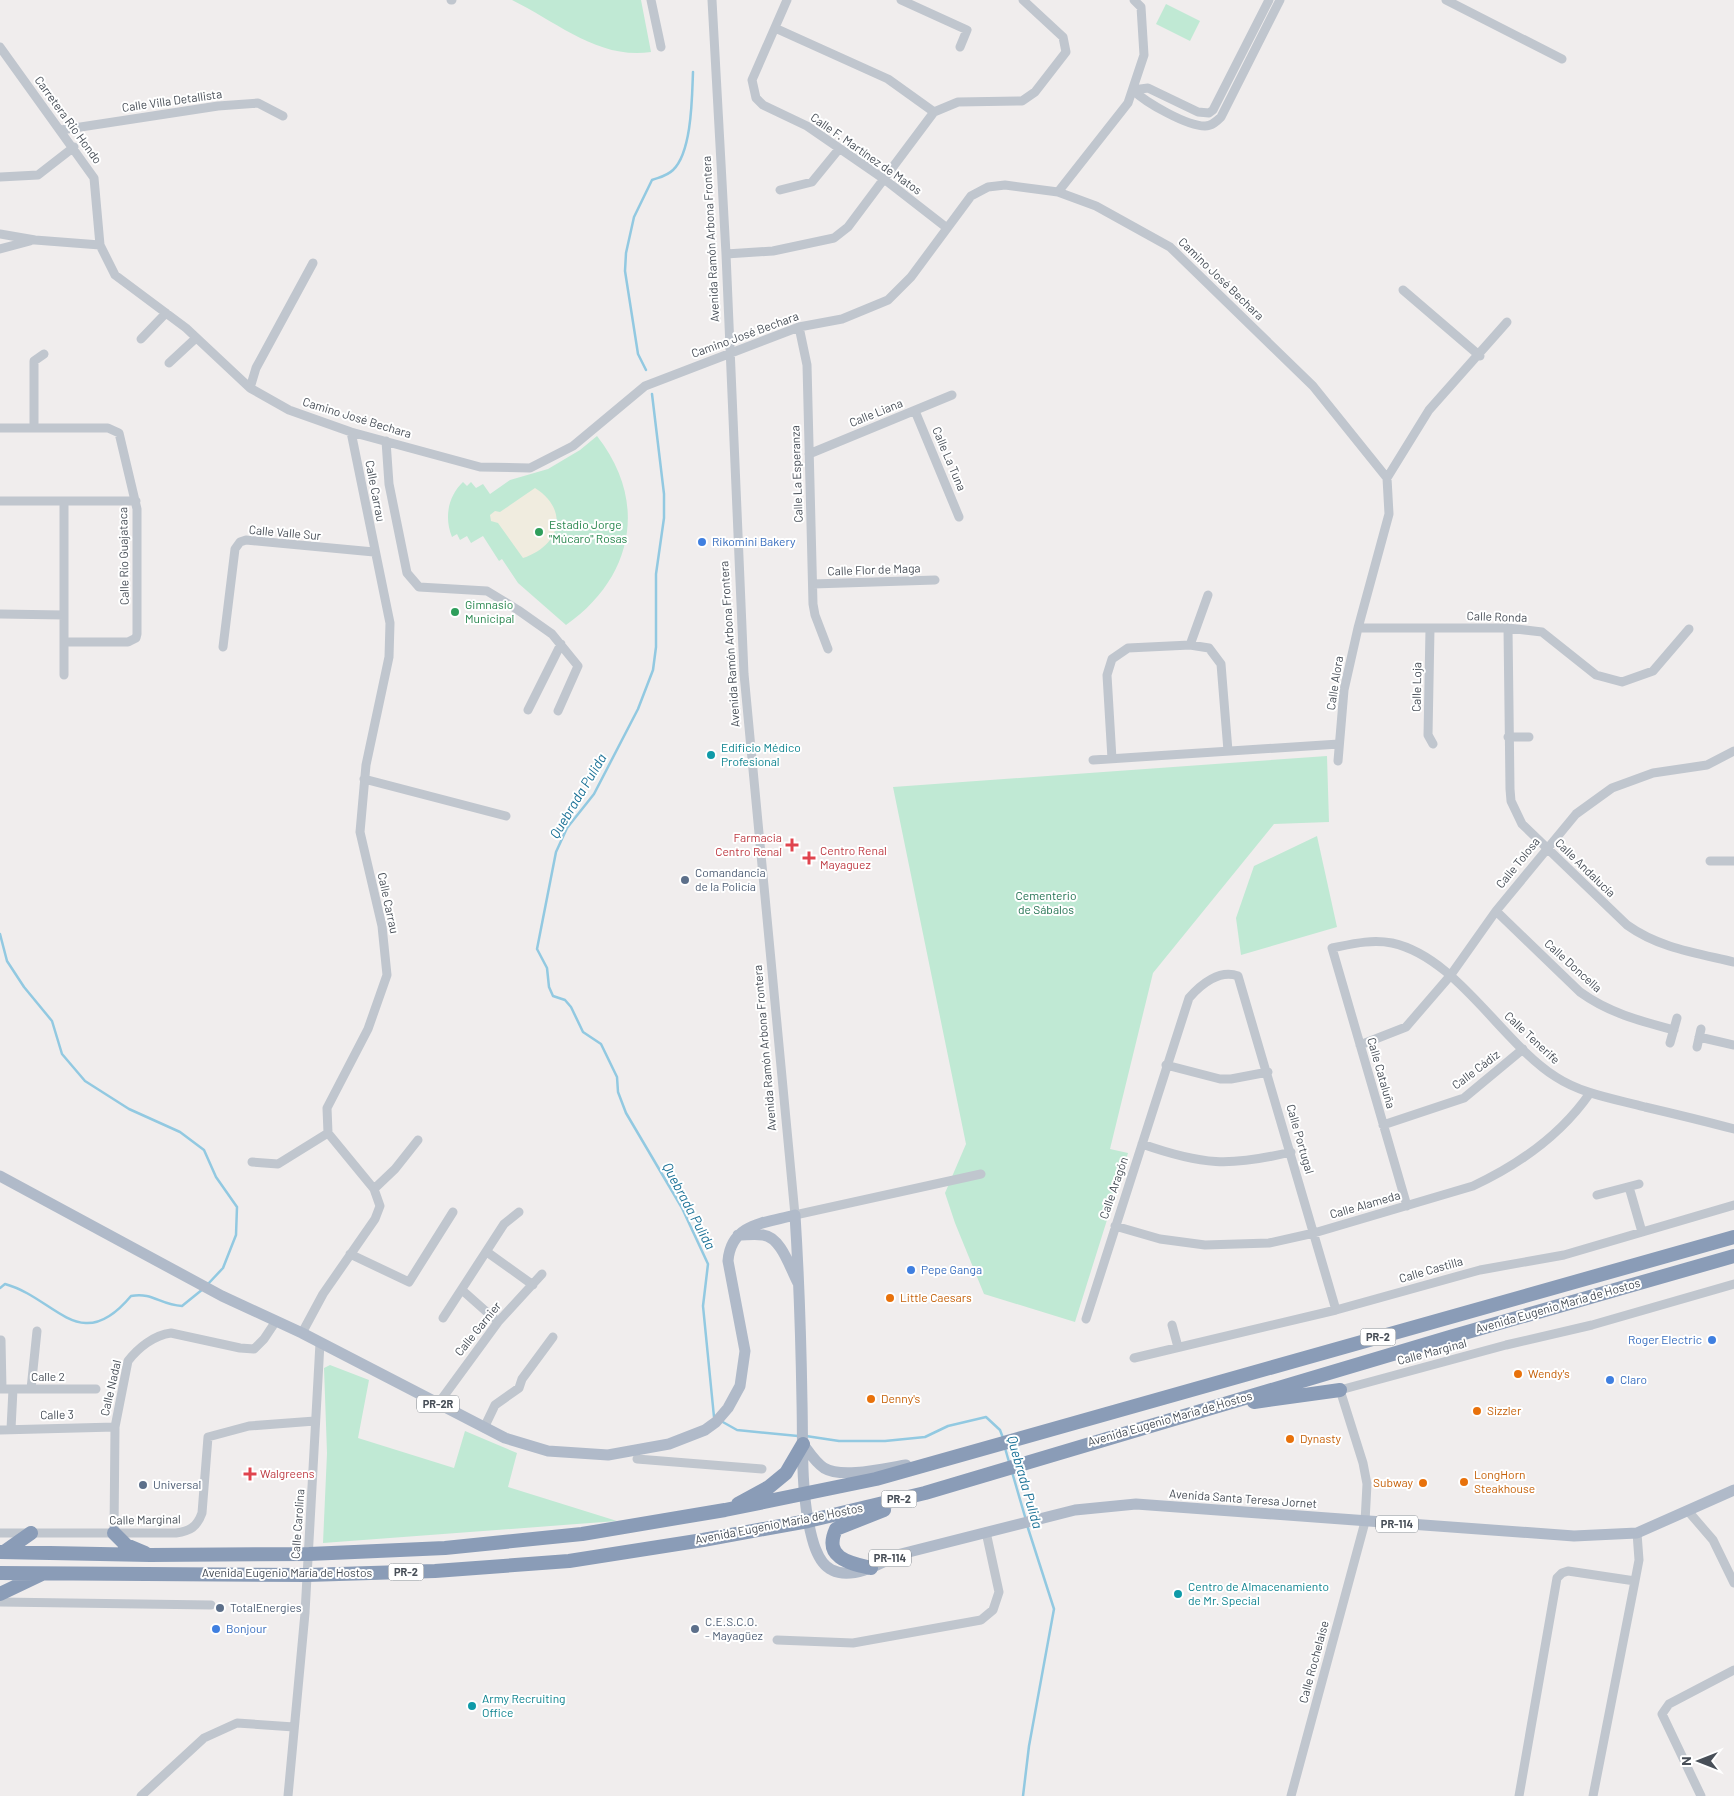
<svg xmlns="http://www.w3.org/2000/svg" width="1734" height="1796" font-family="Barlow,sans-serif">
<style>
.green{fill:#c0e9d4}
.sand{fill:#f0ecdf}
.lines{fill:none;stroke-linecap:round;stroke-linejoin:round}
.stream{stroke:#92c9e1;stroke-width:2.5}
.minor{stroke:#c0c6ce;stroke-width:9}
.major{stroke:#b0bac9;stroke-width:11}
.highway{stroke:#8a9cb7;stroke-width:14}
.leisure-dot{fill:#2e9e5b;stroke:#fff;stroke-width:2}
.shop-dot{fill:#3f7fe0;stroke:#fff;stroke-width:2}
.culture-dot{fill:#0f9aa8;stroke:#fff;stroke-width:2}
.health-dot{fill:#e0444e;stroke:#fff;stroke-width:2}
.service-dot{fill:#5c6f8a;stroke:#fff;stroke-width:2}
.food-dot{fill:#e8710a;stroke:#fff;stroke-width:2}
.labels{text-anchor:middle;stroke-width:4;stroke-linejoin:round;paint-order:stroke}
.shield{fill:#fff;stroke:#7f848a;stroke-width:1}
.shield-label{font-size:11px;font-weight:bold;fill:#484f58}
.street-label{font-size:12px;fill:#484f58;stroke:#fff}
.leisure-label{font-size:12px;fill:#27864d;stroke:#fff;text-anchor:start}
.shop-label{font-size:12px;fill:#366cbe;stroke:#fff;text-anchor:start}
.culture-label{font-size:12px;fill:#0d838f;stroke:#fff;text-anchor:start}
.health-label{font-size:12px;fill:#be3a42;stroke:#fff;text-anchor:start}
.service-label{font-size:12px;fill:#4e5e75;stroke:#fff;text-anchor:start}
.park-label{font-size:12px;fill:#217150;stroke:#fff}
.food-label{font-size:12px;fill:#c56008;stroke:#fff;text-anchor:start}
.water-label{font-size:14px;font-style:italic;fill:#1c7297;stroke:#fff}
</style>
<rect width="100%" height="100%" fill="#f0eded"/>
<!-- green -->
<path class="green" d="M 512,0 L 641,0 L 651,52 C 599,60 557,22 512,0 Z
M 1166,4 L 1200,21 L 1190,41 L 1156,24 Z
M 597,436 C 649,502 633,578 566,625 L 518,583 L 502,559 L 499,561 L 483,536 L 471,543 L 467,536 L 460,540 L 457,534 L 452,537 C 444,518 448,496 463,482 L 467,486 L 471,482 L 476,488 L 483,484 L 490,494 L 510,480 L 548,469 L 580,450 Z
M 1327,756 L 1329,822 L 1274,824 L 1153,973 L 1110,1149 L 1128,1153 L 1075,1322 L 984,1294 L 955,1223 L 945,1193 L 966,1144 L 893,787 Z
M 1317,836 L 1337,927 L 1241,955 L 1236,918 L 1254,866 Z
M 330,1365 L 369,1380 L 358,1438 L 454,1468 L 465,1431 L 517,1453 L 508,1487 L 617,1521 L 323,1543 L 327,1453 L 324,1368 Z"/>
<!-- sand -->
<path class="sand" d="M 535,488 C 570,510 560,546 523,558 L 498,523 L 491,521 L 490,515 L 495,511 L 500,512 Z"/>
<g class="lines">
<!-- stream -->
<path class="stream" d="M 646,370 L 638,354 L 625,271 L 626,253 L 634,217 L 652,180 C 660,177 667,176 673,170 C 692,152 692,97 693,72
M 652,394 L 664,494 L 664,518 L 656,574 L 656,647 L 653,670 L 638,709 L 594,794 L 567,828 L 556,852 L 537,949 L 547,968 L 549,987 L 553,996 L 565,1000 L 571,1007 L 583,1032 L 601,1044 L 617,1077 L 618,1092 L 626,1113 L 682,1208 L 708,1264 L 703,1306 L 714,1417
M 0,934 L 7,961 L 24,987 L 52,1021 L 62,1054 L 85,1081 L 129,1109 L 180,1132 L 204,1150 L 216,1177 L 237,1207 L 236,1235 L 223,1268 L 208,1284
M 0,1288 L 5,1284 C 56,1298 80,1357 131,1296 C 153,1292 160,1305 182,1306 L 203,1289
M 721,1421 L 737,1430 L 798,1436
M 806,1436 L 839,1441 L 885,1441 L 925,1437 L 948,1426 L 986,1417 L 1000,1430 L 1003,1438
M 1005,1448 L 1009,1462
M 1012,1472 L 1026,1520
M 1023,1796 L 1029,1746 L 1054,1609 L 1027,1525"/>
<!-- minor -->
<path class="minor" d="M 451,0 L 452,0
M 651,0 L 661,47
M 712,0 L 726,254 L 744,674 L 795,1215 L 981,1174
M 787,0 L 752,80 L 756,98 L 763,105 L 807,126 L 884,179 L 947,228
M 901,0 L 967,30 L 960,47
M 1446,0 L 1562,59
M 775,28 L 888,79 L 934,112
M 0,47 L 94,178 L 100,245 L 115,275 L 186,328 L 250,388 L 289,410 L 351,432 L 480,467 L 530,468 L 573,446 L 645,386 L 799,327 L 842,319 L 888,300 L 911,277 L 971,196 L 988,187 L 1005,185 L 1058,192 L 1096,206 L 1170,247 L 1313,386 L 1387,478 L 1389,514 L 1358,628 L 1344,690 L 1338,761
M 1133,90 C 1146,103 1187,126 1205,126 C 1212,126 1217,121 1221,117 L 1280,0
M 1133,90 L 1148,88 L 1198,112 L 1209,113 L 1213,110 L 1269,0
M 61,130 L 218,106 L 258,103 L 283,116
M 0,177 L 38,175 L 74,147
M 780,190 L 812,182 L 839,149
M 1058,192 L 1128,103 L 1144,55 L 1141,7 L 1134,0
M 0,234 L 35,240 L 100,245
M 0,249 L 30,241
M 726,254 L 773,251 L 834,238 L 848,227 L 934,112 L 958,102 L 1022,101 L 1035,92 L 1066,52 L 1063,37 L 1023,0
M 1403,290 L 1480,356
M 799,327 L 807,365 L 813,604 L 815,615 L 828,649
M 141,339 L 166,313
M 169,363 L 196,338
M 250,388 L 256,368 L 313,263
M 915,411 L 959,517
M 34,427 L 34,361 L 44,354
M 0,428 L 108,428 L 119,433 L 137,509 L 137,634 L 136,638 L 128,642 L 64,642
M 386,441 L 389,484 L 407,573 L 419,587 L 487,591 L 518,610 L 552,634 L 578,666 L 558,711
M 809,454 L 952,395
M 1387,478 L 1429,410 L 1507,322
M 0,501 L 136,501
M 64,501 L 64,675
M 813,584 L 935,580
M 0,614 L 64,615
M 1358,628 L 1508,628 L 1542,632 L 1596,675 L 1622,682 L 1653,671 L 1689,629
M 1508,628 L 1510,789 L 1511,801 L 1522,824 L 1627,925 C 1659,948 1696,953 1734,962
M 1430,629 L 1428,735 L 1433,744
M 1190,645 L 1208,595
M 223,647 L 235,549 L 240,542 L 246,540 L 374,552
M 528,710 L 561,644
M 1508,737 L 1529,737
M 1112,759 L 1107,675 L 1112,659 L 1128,648 L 1190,645 L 1209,648 L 1221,664 L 1228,751
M 1093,760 L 1339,744
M 364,779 L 506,816
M 1710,861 L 1734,861
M 1496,911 L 1580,992 C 1609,1013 1640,1021 1674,1030
M 1699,1037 L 1734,1045
M 1670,1043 L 1677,1018
M 1360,1045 L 1406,1027 L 1450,976 L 1496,911 L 1576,814 L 1612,788 L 1653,773 L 1707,765 L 1734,751
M 1697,1047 L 1701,1029
M 1166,1065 L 1220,1079 L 1231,1079 L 1268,1072
M 1383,1125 L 1464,1098 L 1523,1049
M 1142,1144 C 1202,1165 1229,1167 1291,1152
M 252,1162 L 278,1164 L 328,1133
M 1629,1187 L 1642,1232
M 374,1189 L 395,1169 L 418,1140
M 1597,1195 L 1639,1184
M 1407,1206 L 1332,948 C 1352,944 1371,939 1392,943 C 1457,957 1501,1042 1556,1077 C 1582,1094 1615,1099 1645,1107 C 1675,1114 1704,1121 1734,1129
M 1115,1226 L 1160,1239 L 1205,1245 L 1269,1243 L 1314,1233 L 1473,1186 C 1518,1165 1561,1135 1590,1093
M 487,1252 L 533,1285
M 350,1254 L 409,1282 L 453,1212
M 462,1290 L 498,1322
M 443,1318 L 504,1224 L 519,1212
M 1086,1319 L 1189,998 C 1201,984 1220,969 1238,976 L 1336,1310
M 1172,1325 L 1178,1347
M 302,1333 L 323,1294 L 375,1219 L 380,1206 L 374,1189 L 328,1133 L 327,1108 L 368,1029 L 387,975 L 382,926 L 360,832 L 366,765 L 389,657 L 390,623 L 351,432
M 1,1340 L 2,1389
M 1134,1358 L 1336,1310 L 1480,1270 L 1564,1255 L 1734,1205
M 0,1389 L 96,1389
M 31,1389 L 37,1331
M 438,1404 L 498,1322 L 542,1274
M 484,1428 L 495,1405 L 519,1388 L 522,1379 L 553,1337
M 11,1429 L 13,1389
M 0,1430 L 115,1427
M 637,1459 L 762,1469
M 1688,1511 L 1713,1540 L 1734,1583
M 1,1533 L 176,1533 C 190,1531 197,1527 202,1513 L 208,1437 L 249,1426 L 315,1421
M 114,1533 L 115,1427 L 128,1361 C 138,1348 154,1335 171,1333 L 240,1348 L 254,1349 L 264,1339 L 276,1321
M 1635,1581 L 1639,1560 L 1637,1533
M 0,1602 L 211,1605
M 777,1640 L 853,1643 L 981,1620 L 993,1610 L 999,1592 L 986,1532
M 141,1796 L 204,1738 L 237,1723 L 294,1727
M 288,1796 L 305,1613 L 320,1343
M 1291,1796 L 1365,1522 L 1367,1484 L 1363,1463 L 1340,1390 L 1506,1345 L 1592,1325 L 1734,1284
M 1519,1796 L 1557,1578 L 1562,1573 L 1568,1571 L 1635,1581 L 1593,1796
M 1701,1796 L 1662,1714 L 1669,1704 L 1734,1670"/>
<!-- major -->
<path class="major" d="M 0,1176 L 222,1296 L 302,1333 L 505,1438 L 548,1451 L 608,1455 L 669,1444 L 705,1430 L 716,1422 L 728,1408 L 740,1386 L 745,1351 L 728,1261 C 731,1223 765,1223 795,1215 C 799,1278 801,1340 802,1402 C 803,1441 801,1482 808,1520 C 811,1535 816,1563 832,1570 C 852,1580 880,1564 897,1555 L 1075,1510 L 1136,1504 L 1574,1536 L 1637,1533 L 1734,1490
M 738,1235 C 746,1235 755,1234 763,1235 C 781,1237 790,1268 798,1283
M 803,1444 C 809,1452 815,1462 824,1468 C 842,1479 886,1468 906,1465"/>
<!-- highway -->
<path class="highway" d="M 1254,1402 L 1340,1390
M 738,1504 L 769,1487 L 786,1473 L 803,1444
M 114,1533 L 126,1545 L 145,1553
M 0,1552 L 150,1555 L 309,1554 L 445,1548 L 582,1534 L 725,1510 L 876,1479 L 1734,1237
M 4,1552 L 31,1533
M 871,1568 C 849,1563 823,1558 836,1529 L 884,1510
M 0,1573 L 307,1575 L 435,1571 L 569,1561 L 703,1540 L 808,1521 L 925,1493 L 1450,1337 L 1734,1256
M 0,1594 L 42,1574"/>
</g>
<!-- markers -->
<g class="leisure-dot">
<circle cx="539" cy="532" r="5"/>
<circle cx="455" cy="612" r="5"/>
</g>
<g class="shop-dot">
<circle cx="702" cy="542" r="5"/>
<circle cx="911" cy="1270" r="5"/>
<circle cx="1712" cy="1340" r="5"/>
<circle cx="1610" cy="1380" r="5"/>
<circle cx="216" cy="1629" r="5"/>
</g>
<g class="culture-dot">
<circle cx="711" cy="755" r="5"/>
<circle cx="1178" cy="1594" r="5"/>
<circle cx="472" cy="1706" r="5"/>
</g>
<g class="health-dot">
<path d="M789.5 837.5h5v5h5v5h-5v5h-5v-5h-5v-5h5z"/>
<path d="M806.5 850.5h5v5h5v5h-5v5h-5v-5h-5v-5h5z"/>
<path d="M247.5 1466.5h5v5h5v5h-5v5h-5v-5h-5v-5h5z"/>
</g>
<g class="service-dot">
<circle cx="685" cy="880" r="5"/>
<circle cx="143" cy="1485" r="5"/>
<circle cx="220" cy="1608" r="5"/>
<circle cx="695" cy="1629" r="5"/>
</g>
<g class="food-dot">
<circle cx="890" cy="1298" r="5"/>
<circle cx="1518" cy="1374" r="5"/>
<circle cx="871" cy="1399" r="5"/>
<circle cx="1477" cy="1411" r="5"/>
<circle cx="1290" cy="1439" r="5"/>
<circle cx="1464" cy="1482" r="5"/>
<circle cx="1423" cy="1483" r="5"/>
</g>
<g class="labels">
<!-- shield labels -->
<g class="shield">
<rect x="1360.5" y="1328.5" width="35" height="17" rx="4"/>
<rect x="417" y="1395.5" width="42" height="17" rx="4"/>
<rect x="881.5" y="1490.5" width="35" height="17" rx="4"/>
<rect x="1376" y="1515.5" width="42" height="17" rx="4"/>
<rect x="869" y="1549.5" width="42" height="17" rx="4"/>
<rect x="388.5" y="1563.5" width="35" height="17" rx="4"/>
</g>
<g class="shield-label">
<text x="1378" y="1341">PR-2</text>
<text x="438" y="1408">PR-2R</text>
<text x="899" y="1503">PR-2</text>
<text x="1397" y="1528">PR-114</text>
<text x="890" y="1562">PR-114</text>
<text x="406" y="1576">PR-2</text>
</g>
<!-- street labels -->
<g class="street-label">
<text transform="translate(172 101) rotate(-8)" y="4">Calle Villa Detallista</text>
<text transform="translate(68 120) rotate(54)" y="4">Carretera Rio Hondo</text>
<text transform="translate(866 154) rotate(35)" y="4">Calle F. Martínez de Matos</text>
<text transform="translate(711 239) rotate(-93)" y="4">Avenida Ramón Arbona Frontera</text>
<text transform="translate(1221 279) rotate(44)" y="4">Camino José Bechara</text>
<text transform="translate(745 335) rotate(-20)" y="4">Camino José Bechara</text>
<text transform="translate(876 413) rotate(-22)" y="4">Calle Liana</text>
<text transform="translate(357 418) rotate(17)" y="4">Camino José Bechara</text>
<text transform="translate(949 459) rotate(67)" y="4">Calle La Tuna</text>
<text transform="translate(797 474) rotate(-92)" y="4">Calle La Esperanza</text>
<text transform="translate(375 491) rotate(79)" y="4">Calle Carrau</text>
<text transform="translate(285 533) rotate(5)" y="4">Calle Valle Sur</text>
<text transform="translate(124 556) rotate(-91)" y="4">Calle Río Guajataca</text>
<text transform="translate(874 570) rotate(-2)" y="4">Calle Flor de Maga</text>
<text transform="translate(1497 617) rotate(2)" y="4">Calle Ronda</text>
<text transform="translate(730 644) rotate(-94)" y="4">Avenida Ramón Arbona Frontera</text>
<text transform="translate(1335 683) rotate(-81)" y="4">Calle Alora</text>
<text transform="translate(1417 687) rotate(-89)" y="4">Calle Loja</text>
<text transform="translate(1518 863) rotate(-51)" y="4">Calle Tolosa</text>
<text transform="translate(1585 868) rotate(44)" y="4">Calle Andalucía</text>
<text transform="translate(388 903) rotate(78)" y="4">Calle Carrau</text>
<text transform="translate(1573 966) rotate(42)" y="4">Calle Doncella</text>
<text transform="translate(1532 1038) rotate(43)" y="4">Calle Tenerife</text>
<text transform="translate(765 1048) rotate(-95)" y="4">Avenida Ramón Arbona Frontera</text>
<text transform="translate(1476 1070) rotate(-37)" y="4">Calle Cádiz</text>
<text transform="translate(1381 1073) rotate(74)" y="4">Calle Cataluña</text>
<text transform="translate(1300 1139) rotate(74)" y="4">Calle Portugal</text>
<text transform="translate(1114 1188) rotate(-71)" y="4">Calle Aragón</text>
<text transform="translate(1365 1205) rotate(-16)" y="4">Calle Alameda</text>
<text transform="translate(1431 1270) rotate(-16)" y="4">Calle Castilla</text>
<text transform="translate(1558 1306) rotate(-16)" y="4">Avenida Eugenio María de Hostos</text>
<text transform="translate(478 1329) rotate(-51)" y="4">Calle Garnier</text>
<text transform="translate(1432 1352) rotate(-15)" y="4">Calle Marginal</text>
<text x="48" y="1381">Calle 2</text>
<text transform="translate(111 1388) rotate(-77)" y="4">Calle Nadal</text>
<text transform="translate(57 1415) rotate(-1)" y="4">Calle 3</text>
<text transform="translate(1170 1419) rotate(-16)" y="4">Avenida Eugenio María de Hostos</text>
<text transform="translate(1243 1499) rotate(4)" y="4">Avenida Santa Teresa Jornet</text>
<text transform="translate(145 1520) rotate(-1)" y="4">Calle Marginal</text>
<text transform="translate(298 1524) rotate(-86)" y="4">Calle Carolina</text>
<text transform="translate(779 1524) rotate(-11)" y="4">Avenida Eugenio María de Hostos</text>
<text x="287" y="1577">Avenida Eugenio María de Hostos</text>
<text transform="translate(1314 1662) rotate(-75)" y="4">Calle Rochelaise</text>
</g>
<!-- leisure labels -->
<g class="leisure-label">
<text x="549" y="529">Estadio Jorge<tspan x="549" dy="14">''Múcaro'' Rosas</tspan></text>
<text x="465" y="609">Gimnasio<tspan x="465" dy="14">Municipal</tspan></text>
</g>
<!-- shop labels -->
<g class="shop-label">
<text x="712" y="546">Rikomini Bakery</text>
<text x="921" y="1274">Pepe Ganga</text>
<text x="1702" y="1344" text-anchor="end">Roger Electric</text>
<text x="1620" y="1384">Claro</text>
<text x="226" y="1633">Bonjour</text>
</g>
<!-- culture labels -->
<g class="culture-label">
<text x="721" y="752">Edificio Médico<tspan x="721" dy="14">Profesional</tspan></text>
<text x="1188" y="1591">Centro de Almacenamiento<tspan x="1188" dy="14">de Mr. Special</tspan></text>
<text x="482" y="1703">Army Recruiting<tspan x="482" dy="14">Office</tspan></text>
</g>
<!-- health labels -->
<g class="health-label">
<text x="782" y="842" text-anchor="end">Farmacia<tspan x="782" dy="14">Centro Renal</tspan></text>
<text x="820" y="855">Centro Renal<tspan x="820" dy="14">Mayaguez</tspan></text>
<text x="260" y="1478">Walgreens</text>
</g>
<!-- service labels -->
<g class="service-label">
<text x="695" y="877">Comandancia<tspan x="695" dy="14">de la Policía</tspan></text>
<text x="153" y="1489">Universal</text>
<text x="230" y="1612">TotalEnergies</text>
<text x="705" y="1626">C.E.S.C.O.<tspan x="705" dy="14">- Mayagüez</tspan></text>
</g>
<!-- park labels -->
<g class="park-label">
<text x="1046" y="900">Cementerio<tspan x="1046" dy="14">de Sábalos</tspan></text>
</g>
<!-- food labels -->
<g class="food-label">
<text x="900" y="1302">Little Caesars</text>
<text x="1528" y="1378">Wendy's</text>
<text x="881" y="1403">Denny's</text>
<text x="1487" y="1415">Sizzler</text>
<text x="1300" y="1443">Dynasty</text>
<text x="1474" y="1479">LongHorn<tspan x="1474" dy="14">Steakhouse</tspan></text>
<text x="1413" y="1487" text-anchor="end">Subway</text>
</g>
<!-- water labels -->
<g class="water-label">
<text transform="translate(578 796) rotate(-59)" y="5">Quebrada Pulida</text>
<text transform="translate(689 1206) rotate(62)" y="5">Quebrada Pulida</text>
<text transform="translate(1025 1482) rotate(74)" y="5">Quebrada Pulida</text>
</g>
</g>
<!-- north arrow -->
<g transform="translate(1699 1761) rotate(270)" stroke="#ffffff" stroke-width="4" paint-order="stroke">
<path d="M0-4L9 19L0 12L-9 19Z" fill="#484f58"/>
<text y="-8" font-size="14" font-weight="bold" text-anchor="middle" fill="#484f58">N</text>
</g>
</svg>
